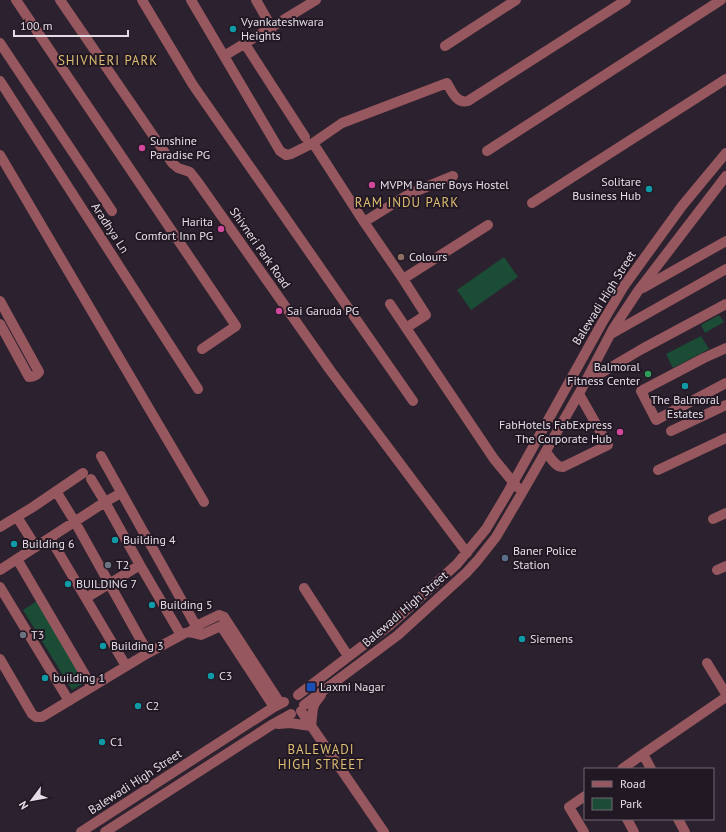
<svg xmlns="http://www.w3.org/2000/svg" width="726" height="832" font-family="'PT Sans',sans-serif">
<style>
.green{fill:#1a4c36}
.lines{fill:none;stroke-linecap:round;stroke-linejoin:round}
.minor{stroke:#96575e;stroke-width:10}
.culture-dot{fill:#0f9aa8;stroke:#221824;stroke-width:1.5}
.hotel-dot{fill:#d1479c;stroke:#221824;stroke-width:1.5}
.education-dot{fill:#8d6e63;stroke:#221824;stroke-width:1.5}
.leisure-dot{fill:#2e9e5b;stroke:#221824;stroke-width:1.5}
.service-dot{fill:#5c6f8a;stroke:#221824;stroke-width:1.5}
.worship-dot{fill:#6b7280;stroke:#221824;stroke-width:1.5}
.transit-dot{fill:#1a4fb4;stroke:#221824;stroke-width:1.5}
.labels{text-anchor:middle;stroke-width:4;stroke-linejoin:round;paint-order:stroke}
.poi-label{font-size:12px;fill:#e4dde5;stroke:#221824;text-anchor:start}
.street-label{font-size:12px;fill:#e4dde5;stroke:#221824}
.neighbourhood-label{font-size:13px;letter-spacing:1px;fill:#debf74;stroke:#221824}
</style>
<rect width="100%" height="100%" fill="#2c212e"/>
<!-- green -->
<path class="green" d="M 504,257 L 518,277 L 471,310 L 457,290 Z
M 719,315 L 724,322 L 705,333 L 701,325 Z
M 701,336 L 709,349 L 673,368 L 666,354 Z
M 37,601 L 86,682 L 72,690 L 23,610 Z"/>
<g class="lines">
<!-- minor -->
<path class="minor" d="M 16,0 L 236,326 L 202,349
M 60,0 L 172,163 L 178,168 L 190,172 L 197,181 L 330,370 L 467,553
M 142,0 L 193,85 L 413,401
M 191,0 L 280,151 L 286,155 L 291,154 L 313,143 L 342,123 L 447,83 C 452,92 457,104 468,101 L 626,0
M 256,0 L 272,28
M 0,43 L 112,211
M 245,44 L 305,137
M 445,46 L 516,0
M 224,56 L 316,0
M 0,81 L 198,389
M 313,143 L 364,222 L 403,279 L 426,315 L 406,328
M 487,151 L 721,0
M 0,155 L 204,502
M 532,203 L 726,79
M 364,222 L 409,194 L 453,176
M 403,279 L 488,225
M 643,288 L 726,241
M 0,301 L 39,372 C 37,375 33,377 29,377 L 0,324
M 390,304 L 494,459 L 517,487
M 611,334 L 726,269
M 726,348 L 704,358 L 641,391 L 656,420 L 726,383
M 587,380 L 596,376 L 642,349 L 726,304
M 671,431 L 726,405
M 546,452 C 551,458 555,467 563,467 L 608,445 L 579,394
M 101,456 L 201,635
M 658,470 L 726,438
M 91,479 L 105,502 L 121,493
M 56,491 L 75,522 L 148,653
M 17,517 L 36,547
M 713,519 L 726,513
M 0,527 L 33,507 L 83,473
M 50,538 L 126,666
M 17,559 L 92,687
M 0,570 L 105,502 L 140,565
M 717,570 L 726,566
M 0,587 L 69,701
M 304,588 L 348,656
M 86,598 L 140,565 L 181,635
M 191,631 L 196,626 L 219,615 L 224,617 L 280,703
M 0,659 L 32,714 L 36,717 L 42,717 L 148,653 L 185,633 L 189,632 L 201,635 L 221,626 L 274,707
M 707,663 L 726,694
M 298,695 L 390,625 L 457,564 L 486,529 L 508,492 L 602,323 L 624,286 L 682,206 L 726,153
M 304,705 L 398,635 L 466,573 L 477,561 L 496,537 L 519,498 L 581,390 L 613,329 L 638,291 L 726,176
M 301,711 L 384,832
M 278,724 L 290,723 L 311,726
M 311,726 L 313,708 L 315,703 L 321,695
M 643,754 L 651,769
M 622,769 L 643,754 L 726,697
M 627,819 L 634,832
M 678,819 L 685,832
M 81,832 L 274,707 L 284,702
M 105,832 L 273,724 L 291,714
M 584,832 L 569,807 L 585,796"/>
</g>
<!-- markers -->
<g class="culture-dot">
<circle cx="233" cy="29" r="4"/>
<circle cx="649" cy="189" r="4"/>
<circle cx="685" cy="386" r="4"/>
<circle cx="115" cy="540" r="4"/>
<circle cx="14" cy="544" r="4"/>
<circle cx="68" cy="584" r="4"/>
<circle cx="152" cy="605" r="4"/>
<circle cx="522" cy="639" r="4"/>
<circle cx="103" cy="646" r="4"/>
<circle cx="211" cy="676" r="4"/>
<circle cx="45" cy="678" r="4"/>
<circle cx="138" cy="706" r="4"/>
<circle cx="102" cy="742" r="4"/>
</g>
<g class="hotel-dot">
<circle cx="142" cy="148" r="4"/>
<circle cx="372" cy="185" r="4"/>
<circle cx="221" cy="229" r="4"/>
<circle cx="279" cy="311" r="4"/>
<circle cx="620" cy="432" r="4"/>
</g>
<circle class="education-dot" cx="401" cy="257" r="4"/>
<circle class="leisure-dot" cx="648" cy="374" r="4"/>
<circle class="service-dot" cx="505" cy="558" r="4"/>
<g class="worship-dot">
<circle cx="108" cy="565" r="4"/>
<circle cx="23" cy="635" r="4"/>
</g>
<rect class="transit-dot" x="306" y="682" width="10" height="10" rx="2"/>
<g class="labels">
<!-- poi labels -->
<g class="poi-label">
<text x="241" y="26">Vyankateshwara<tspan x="241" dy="14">Heights</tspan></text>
<text x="150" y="145">Sunshine<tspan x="150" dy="14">Paradise PG</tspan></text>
<text x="641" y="186" text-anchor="end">Solitare<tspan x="641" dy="14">Business Hub</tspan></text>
<text x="380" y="189">MVPM Baner Boys Hostel</text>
<text x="213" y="226" text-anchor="end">Harita<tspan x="213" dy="14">Comfort Inn PG</tspan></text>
<text x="409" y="261">Colours</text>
<text x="287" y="315">Sai Garuda PG</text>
<text x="640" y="371" text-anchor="end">Balmoral<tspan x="640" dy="14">Fitness Center</tspan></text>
<text x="685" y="404" text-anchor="middle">The Balmoral<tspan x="685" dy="14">Estates</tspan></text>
<text x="612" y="429" text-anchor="end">FabHotels FabExpress<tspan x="612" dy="14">The Corporate Hub</tspan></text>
<text x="123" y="544">Building 4</text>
<text x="22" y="548">Building 6</text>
<text x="513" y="555">Baner Police<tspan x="513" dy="14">Station</tspan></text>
<text x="116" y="569">T2</text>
<text x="76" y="588">BUILDING 7</text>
<text x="160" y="609">Building 5</text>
<text x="31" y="639">T3</text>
<text x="530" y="643">Siemens</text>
<text x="111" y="650">Building 3</text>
<text x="219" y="680">C3</text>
<text x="53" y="682">building 1</text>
<text x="320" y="691">Laxmi Nagar</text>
<text x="146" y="710">C2</text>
<text x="110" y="746">C1</text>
</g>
<!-- street labels -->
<g class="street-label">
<text transform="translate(110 228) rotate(57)" y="4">Aradhya Ln</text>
<text transform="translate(260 248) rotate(55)" y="4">Shivneri Park Road</text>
<text transform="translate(604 298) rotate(-58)" y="4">Balewadi High Street</text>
<text transform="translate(405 609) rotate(-41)" y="4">Balewadi High Street</text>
<text transform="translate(135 782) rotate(-33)" y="4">Balewadi High Street</text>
</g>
<!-- neighbourhood labels -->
<g class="neighbourhood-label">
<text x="108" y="65">SHIVNERI PARK</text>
<text x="407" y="207">RAM INDU PARK</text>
<text x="321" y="754">BALEWADI<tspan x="321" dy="15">HIGH STREET</tspan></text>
</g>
</g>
<!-- legend -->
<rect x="584" y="768" width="130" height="52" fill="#221824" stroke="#706771"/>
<rect x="592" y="781" width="20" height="6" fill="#96575e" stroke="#706771"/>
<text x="620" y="788" font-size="12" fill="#e4dde5">Road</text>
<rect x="592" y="798" width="20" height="12" fill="#1a4c36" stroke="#706771"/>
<text x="620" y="808" font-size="12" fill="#e4dde5">Park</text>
<!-- north arrow -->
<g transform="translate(32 800) rotate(238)" stroke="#221824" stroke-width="3" paint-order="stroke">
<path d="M0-3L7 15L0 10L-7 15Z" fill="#e4dde5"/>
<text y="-6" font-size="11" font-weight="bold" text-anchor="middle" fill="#e4dde5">N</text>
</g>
<!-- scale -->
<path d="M14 30v6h114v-6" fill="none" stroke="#e4dde5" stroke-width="2"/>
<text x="20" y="30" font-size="12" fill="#e4dde5" stroke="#221824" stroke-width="3" paint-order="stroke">100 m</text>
</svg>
